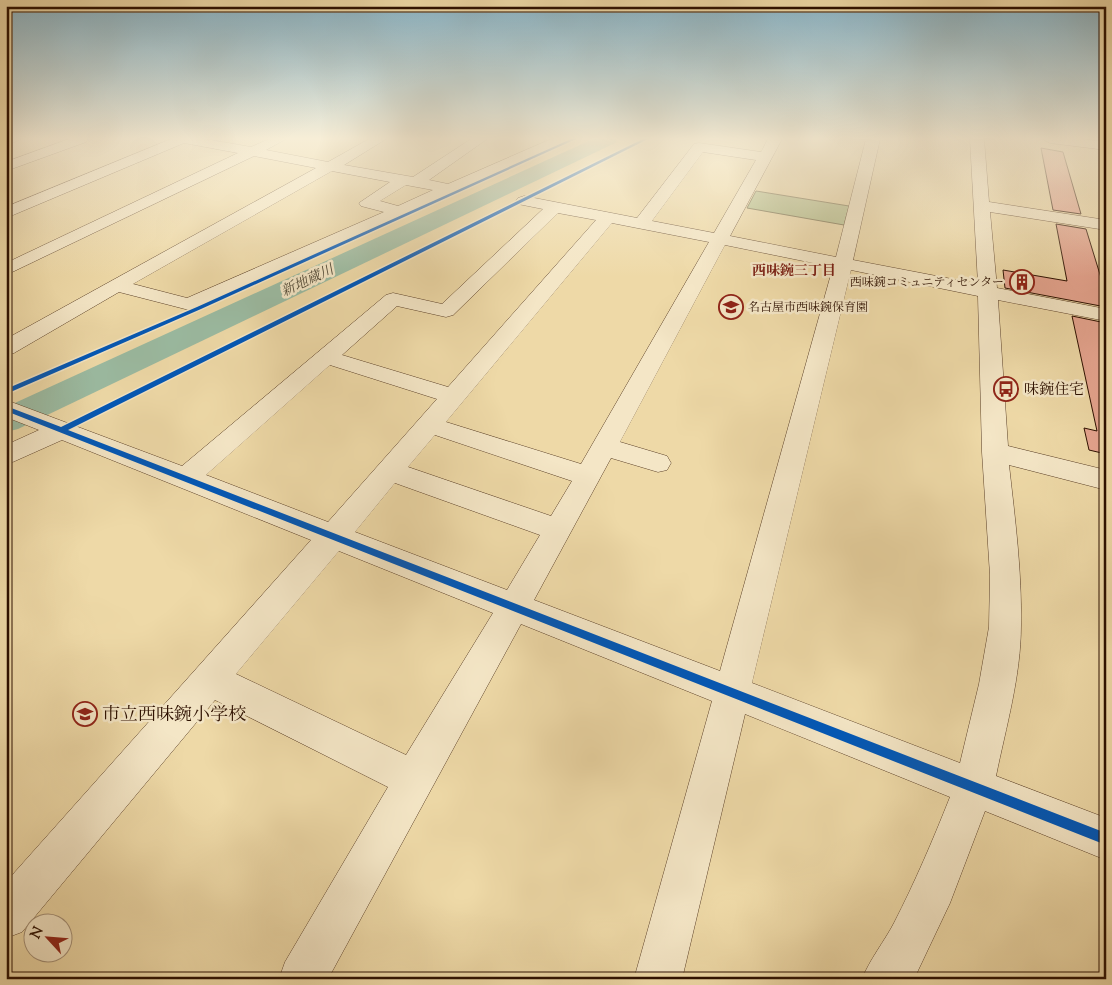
<svg xmlns="http://www.w3.org/2000/svg" width="1112" height="985" font-family="'Sorts Mill Goudy','Noto Serif JP',serif">
<style>
.green{fill:#b2c08c;stroke:#706846}
.lines{fill:none;stroke-linecap:round;stroke-linejoin:round}
.river{fill:#9bbba2;fill-rule:evenodd}
.building{fill:#e6a590;stroke:#2d1000}
.minor-casing{stroke:#5d422a;stroke-width:1}
.minor{fill:#f4e6c6;fill-rule:evenodd}
.cycleway-casing{stroke:#f4e6c6;stroke-width:3}
.cycleway{fill:#0057b8;fill-rule:evenodd}
.labels{text-anchor:middle;stroke-width:5;stroke-linejoin:round;paint-order:stroke}
.far-poi-label{font-size:12px;fill:#2d1000;stroke:#f4e6c6;text-anchor:end}
.far-neighbourhood-label{font-size:14px;font-weight:bold;fill:#7a1f14;stroke:#f4e6c6}
.far-water-label{font-size:14px;font-style:italic;fill:#544c39;stroke:#f4e6c6}
.poi-label{font-size:15px;fill:#2d1000;stroke:#f4e6c6;text-anchor:start}
.near-poi-label{font-size:18px;fill:#2d1000;stroke:#f4e6c6;text-anchor:start}
</style>
<rect width="100%" height="100%" fill="#eed9a7"/>
<filter id="stains"><feTurbulence type="fractalNoise" baseFrequency=".004" numOctaves="4"/><feColorMatrix values="0 0 0 0 .2 0 0 0 0 .09 0 0 0 0 .02 0 0 0 .5 -.17"/></filter>
<radialGradient id="worn" r=".72"><stop offset=".6" stop-color="#630" stop-opacity="0"/><stop offset="1" stop-color="#630" stop-opacity=".3"/></radialGradient>
<!-- green -->
<path class="green" d="M 756,191 L 849,206 L 844,225 L 747,208 Z"/>
<g class="lines">
<!-- river -->
<path class="river" d="M 593,139 L 617,139 L 615,143 L 18,429 L 6,432 L 6,407 Z"/>
</g>
<!-- building -->
<path class="building" d="M 1041,148 L 1063,152 L 1081,214 L 1053,210 Z
M 1056,224 L 1086,229 L 1106,294 L 1106,307 L 1005,288 L 1003,270 L 1067,281 Z
M 1072,316 L 1106,323 L 1106,454 L 1089,450 L 1084,428 L 1097,431 Z"/>
<g class="lines">
<defs>
<path id="minor" d="M 6,139 L 21,139 L 6,146 Z
M 69,139 L 88,139 L 86,142 L 6,171 L 6,162 Z
M 171,139 L 205,139 L 251,147 L 269,139 L 286,139 L 266,150 L 328,162 L 369,139 L 386,139 L 344,165 L 413,177 L 471,139 L 487,139 L 429,180 L 448,184 L 551,139 L 569,139 L 456,192 L 196,308 L 189,310 L 119,292 L 14,353 L 6,354 L 6,339 L 316,168 L 254,156 L 6,275 L 6,263 L 238,153 L 184,143 L 6,218 L 6,207 ZM 332,171 L 390,182 L 359,203 L 361,206 L 384,212 L 187,298 L 133,284 ZM 406,185 L 433,190 L 398,206 L 380,201 Z
M 768,139 L 782,139 L 730,236 L 836,257 L 866,139 L 880,139 L 853,260 L 978,284 L 970,139 L 984,139 L 989,202 L 1106,220 L 1106,230 L 990,212 L 997,288 L 1106,309 L 1106,321 L 998,300 L 1008,446 L 1106,470 L 1106,490 L 1009,465 C 1015,518 1022,572 1021,625 C 1021,676 1006,727 996,776 L 1106,818 L 1106,860 L 985,811 L 950,903 L 914,979 L 862,979 C 870,959 884,942 894,923 C 915,882 933,840 950,797 L 745,714 L 682,979 L 634,979 L 712,701 L 521,624 L 328,979 L 279,979 L 285,962 L 388,787 L 215,700 L 22,932 L 6,938 L 6,882 L 311,540 L 62,440 L 6,465 L 6,445 L 39,430 L 6,417 L 6,400 L 182,466 L 386,295 L 393,293 L 442,304 L 543,209 L 518,204 L 516,201 L 518,198 L 524,196 L 637,218 L 694,144 L 699,143 L 761,152 ZM 703,152 L 756,160 L 714,233 L 652,221 ZM 558,213 L 596,220 L 448,387 L 342,355 L 397,306 L 446,317 L 453,315 ZM 612,223 L 709,242 L 581,464 L 446,422 ZM 725,245 L 833,267 L 720,671 L 534,600 L 611,458 L 658,472 L 667,470 L 671,463 L 667,456 L 620,442 ZM 851,270 L 978,296 L 982,452 L 990,575 L 989,627 L 979,684 L 960,763 L 752,683 ZM 330,365 L 437,399 L 328,522 L 206,475 ZM 435,435 L 572,481 L 551,516 L 408,467 ZM 395,483 L 540,535 L 507,590 L 355,532 ZM 339,551 L 493,613 L 406,755 L 236,674 Z
M 1043,139 L 1081,139 L 1106,142 L 1106,150 L 1050,143 Z"/>
</defs>
<!-- minor casing -->
<use href="#minor" class="minor-casing"/>
<!-- minor -->
<use href="#minor" class="minor"/>
<defs>
<path id="cycleway" d="M 571,139 L 576,139 L 201,309 L 6,394 L 6,389 L 197,307 Z
M 643,139 L 648,139 L 68,430 L 1106,833 L 1106,845 L 6,411 L 6,406 L 61,427 Z"/>
</defs>
<!-- cycleway casing -->
<use href="#cycleway" class="cycleway-casing"/>
<!-- cycleway -->
<use href="#cycleway" class="cycleway"/>
</g>
<!-- sky -->
<linearGradient id="sky" x2="0" y2="1"><stop stop-color="#89b7cc"/><stop offset="0.5" stop-color="#f7eed7"/><stop offset="1" stop-color="#f7eed7" stop-opacity="0"/></linearGradient>
<rect width="1112" height="277" fill="url(#sky)"/>
<!-- icons -->
<defs>
<symbol id="building-ring" viewBox="-11 -11 22 22"><circle r="9.5" fill="#f4e6c6" stroke="#8f2418" stroke-width="1.5"/><path d="M-4-6H4V6H1V3H-1V6H-4ZM-2.5-4.3h1.7v1.8h-1.7ZM.8-4.3h1.7v1.8H.8ZM-2.5-1h1.7V.8h-1.7ZM.8-1h1.7V.8H.8Z" fill="#8f2418"/></symbol>
<symbol id="school-ring" viewBox="-11 -11 22 22"><circle r="9.5" fill="#f4e6c6" stroke="#8f2418" stroke-width="1.5"/><path d="M0-5L7-2L0 1L-7-2ZM-4 1L0 2.5L4 1V4Q0 6-4 4Z" fill="#8f2418"/></symbol>
<symbol id="bus-ring" viewBox="-11 -11 22 22"><circle r="9.5" fill="#f4e6c6" stroke="#8f2418" stroke-width="1.5"/><path d="M-5-6H5V4H4V6H2V4H-2V6H-4V4H-5ZM-3.5-4V0h7V-4ZM-3.5 1.2v1.5H-2V1.2ZM2 1.2v1.5H3.5V1.2Z" fill="#8f2418"/></symbol>
</defs>
<g fill-rule="evenodd">
<use href="#building-ring" x="1008" y="268" width="28" height="28"/>
<use href="#school-ring" x="717" y="293" width="28" height="28"/>
<use href="#bus-ring" x="992" y="375" width="28" height="28"/>
<use href="#school-ring" x="71" y="700" width="28" height="28"/>
</g>
<g class="labels">
<!-- far-poi labels -->
<g class="far-poi-label">
<text x="1004" y="286">西味鋺コミュニティセンター</text>
<text x="748" y="311" text-anchor="start">名古屋市西味鋺保育園</text>
</g>
<!-- far-neighbourhood labels -->
<g class="far-neighbourhood-label">
<text x="794" y="275">西味鋺三丁目</text>
</g>
<!-- far-water labels -->
<g class="far-water-label">
<text transform="translate(307 280) rotate(-25)" y="5">新地蔵川</text>
</g>
<!-- poi labels -->
<g class="poi-label">
<text x="1024" y="394">味鋺住宅</text>
</g>
<!-- near-poi labels -->
<g class="near-poi-label">
<text x="102" y="720">市立西味鋺小学校</text>
</g>
</g>
<!-- margin -->
<rect width="1112" height="985" fill="none" stroke="#eed9a7" stroke-width="25"/>
<rect x="8" y="8" width="1097" height="970" fill="none" stroke="#2d1000" stroke-width="2.5"/>
<rect x="12" y="12" width="1087" height="960" fill="none" stroke="#2d1000"/>
<!-- north arrow -->
<g transform="translate(48 938) rotate(296)"><circle r="24" fill="#f4e6c6" stroke="#a49077"/>
<path d="M0-4L9 19L0 12L-9 19Z" fill="#8f2418"/>
<text y="-8" font-size="14" font-weight="bold" text-anchor="middle" fill="#2d1000">N</text>
</g>
<rect width="100%" height="100%" filter="url(#stains)"/>
<rect width="100%" height="100%" fill="url(#worn)"/>
</svg>
